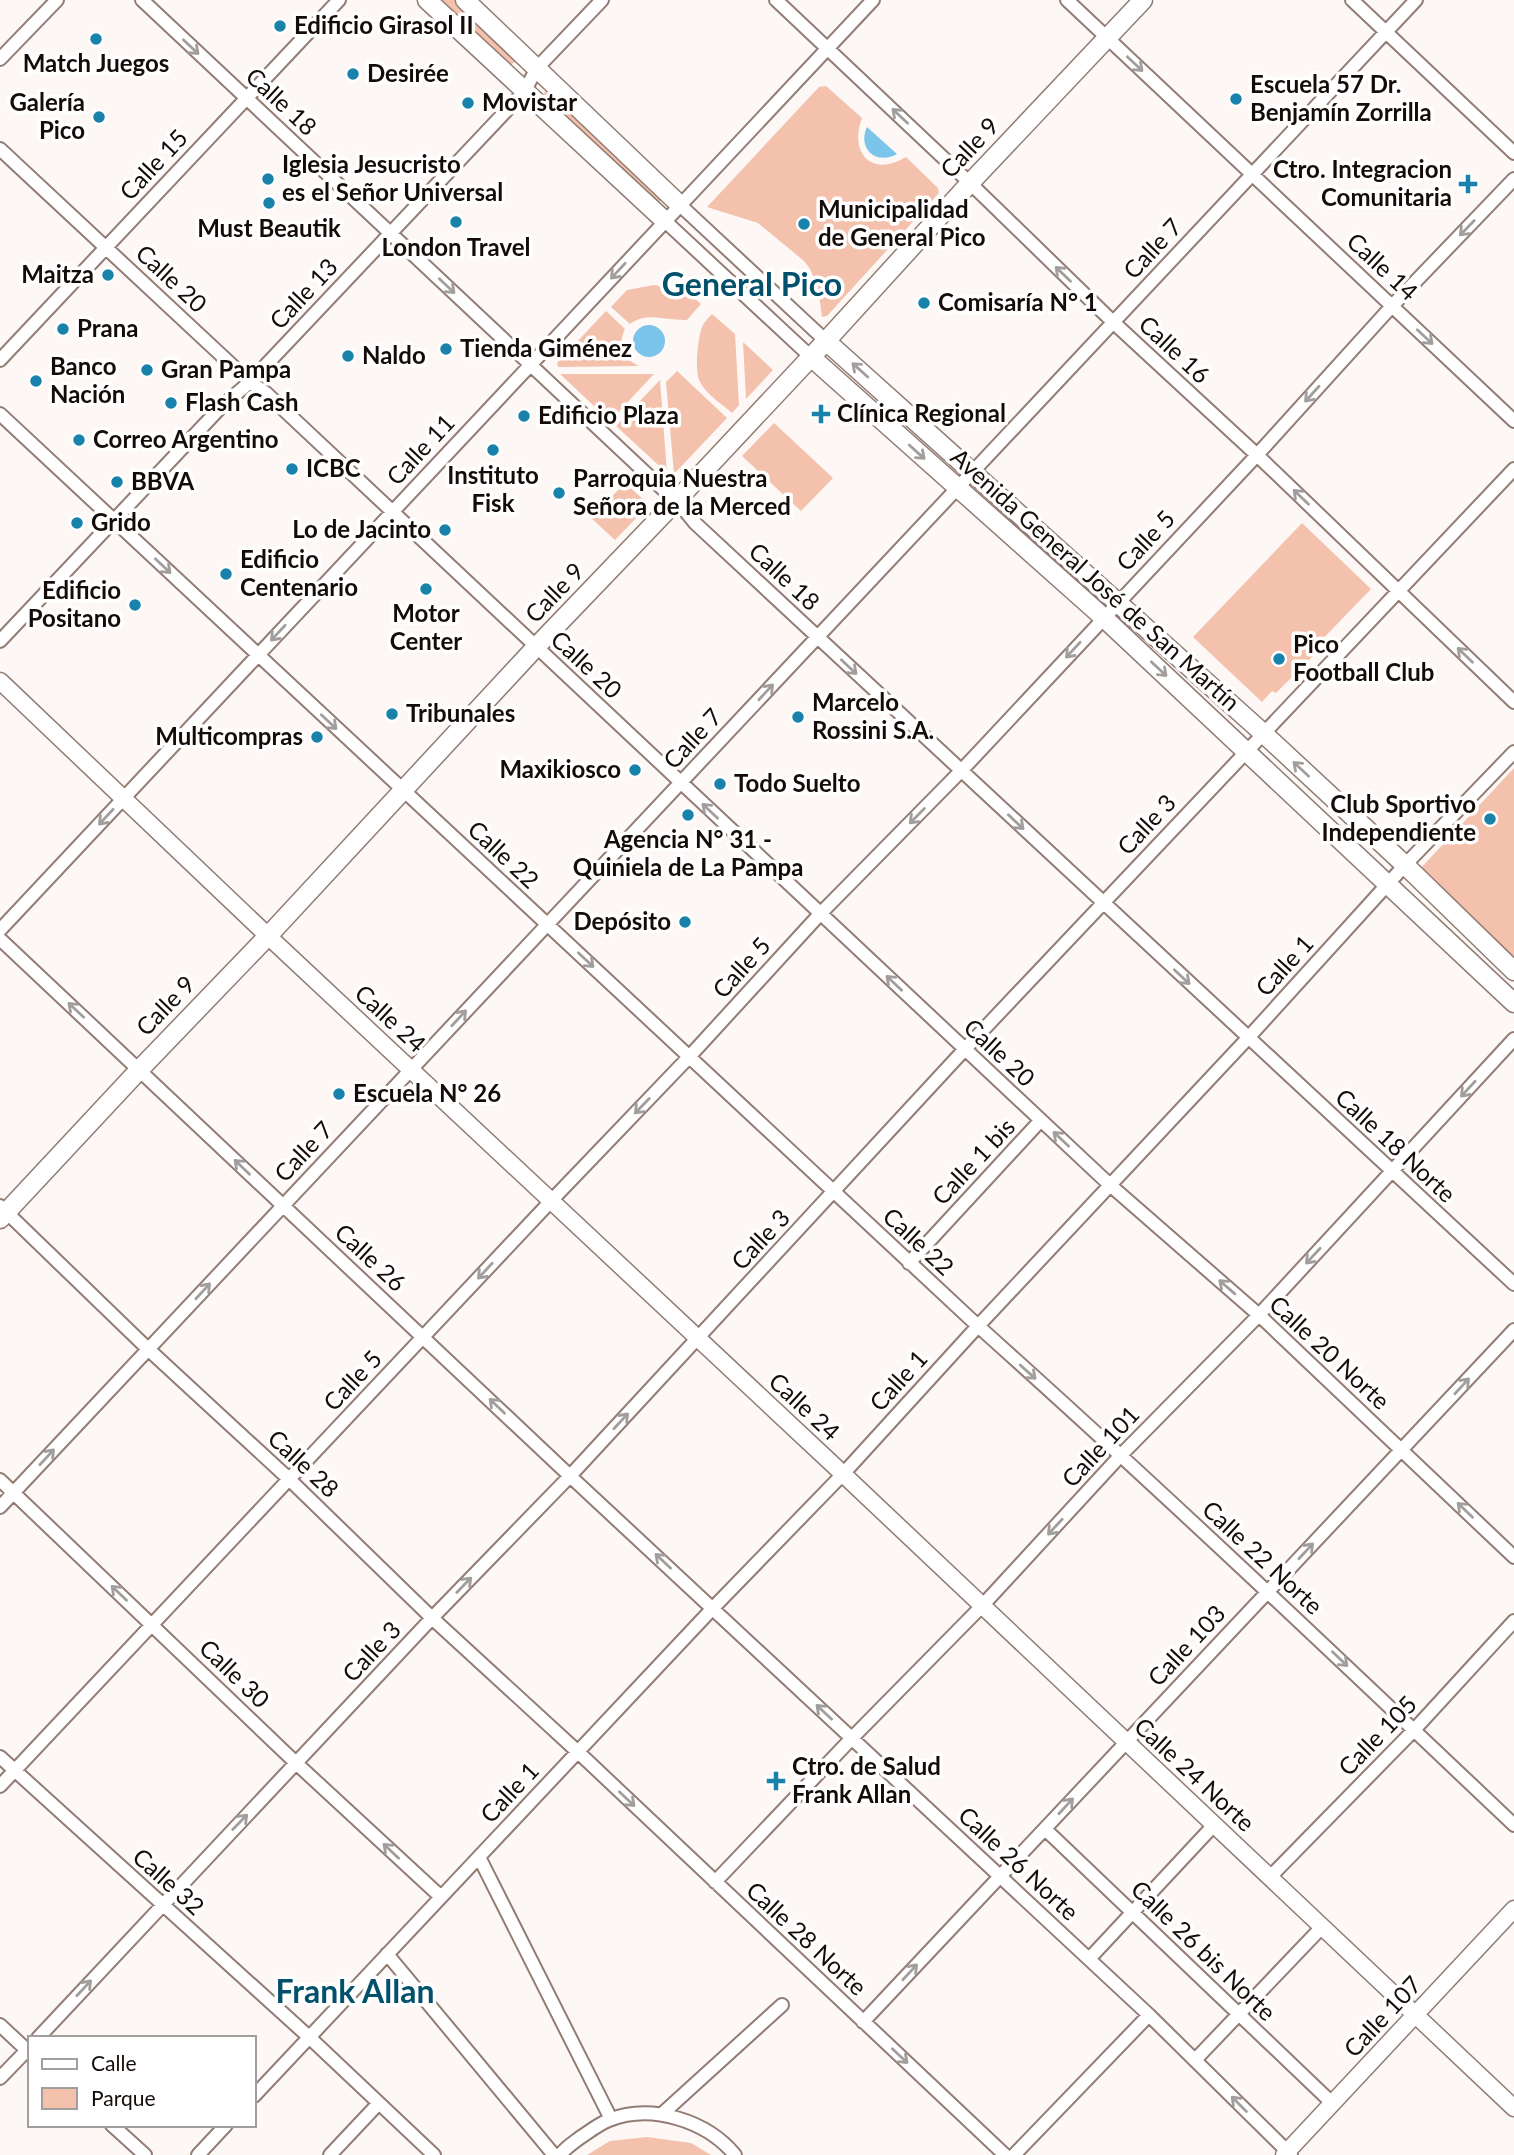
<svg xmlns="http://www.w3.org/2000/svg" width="1514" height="2155" font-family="Lato,sans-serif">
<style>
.green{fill:#f4c1ac}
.water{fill:#7ac5e9}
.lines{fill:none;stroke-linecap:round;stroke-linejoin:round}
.minor-casing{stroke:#927c73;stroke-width:16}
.tertiary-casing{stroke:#927c73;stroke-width:19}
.secondary-casing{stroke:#927c73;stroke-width:21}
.minor{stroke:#fff;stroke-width:12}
.tertiary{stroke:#fff;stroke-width:16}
.secondary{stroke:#fff;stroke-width:18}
.oneway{stroke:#a19e9d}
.poi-dot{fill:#1882ab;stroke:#fff;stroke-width:2.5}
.labels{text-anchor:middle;stroke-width:7;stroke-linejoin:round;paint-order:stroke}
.poi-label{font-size:24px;font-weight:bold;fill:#140c09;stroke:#fff;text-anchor:start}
.street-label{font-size:24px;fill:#140c09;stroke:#fff}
.district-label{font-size:32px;font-weight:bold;fill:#03506c;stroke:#fff}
</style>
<rect width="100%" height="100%" fill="#fdf8f6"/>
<!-- green -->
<path class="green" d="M 438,0 L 457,0 L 514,54 L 515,62 L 510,65 L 507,64 Z
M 826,86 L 862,118 C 849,153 871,178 906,157 L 938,188 L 939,193 L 827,316 L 822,317 L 818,287 L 810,269 L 804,261 L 758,223 L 707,207 L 819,87 Z
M 548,91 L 662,198 L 660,201 L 656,203 L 542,96 L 545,92 Z
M 654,285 L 686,291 L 701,304 L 687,320 C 667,321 647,311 630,324 L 611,307 L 627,290 Z
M 606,311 L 625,329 C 617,345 623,359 639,366 L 558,367 L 557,363 Z
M 712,314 L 735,334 L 739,405 L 732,413 C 722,404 706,394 700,382 C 694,372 698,337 702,327 C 704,322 708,318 712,314 Z
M 743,342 L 773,370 L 746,399 Z
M 677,371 L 727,418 L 674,474 L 666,382 Z
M 560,374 L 654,374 L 610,421 Z
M 660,380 L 667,473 L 616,426 Z
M 774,423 L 833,478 L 801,511 L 742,456 Z
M 625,483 L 643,499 L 644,510 L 615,540 L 591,518 Z
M 1302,523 L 1371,589 L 1311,651 L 1314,655 L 1276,693 L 1272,691 L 1262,702 L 1193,637 Z
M 1514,768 L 1514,958 L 1419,870 Z
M 647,2137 L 691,2143 L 711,2155 L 587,2155 L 610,2141 Z"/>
<!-- water -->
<path class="water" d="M 867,127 L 897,154 C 876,166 857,148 867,127 Z
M633 341a16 16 0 1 1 32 0a16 16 0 1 1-32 0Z"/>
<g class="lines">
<defs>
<path id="minor" d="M 142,0 L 682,507 L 695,523 L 1514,1284
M 776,0 L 970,183 L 1113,322 L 1257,455 L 1514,702
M 1067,0 L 1514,421
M 1352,0 L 1514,153
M 0,59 L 57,0
M 0,149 L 250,382 L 266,393 L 1110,1185 L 1259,1315 L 1514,1557
M 680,205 L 826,341
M 665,221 L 811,357
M 0,360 L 339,0
M 0,414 L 978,1326 C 1160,1489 1337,1657 1514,1825
M 0,641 L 221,407 L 250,382 L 524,92 L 537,68 L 602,0
M 0,930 L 873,0
M 0,939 L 570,1476 L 1149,2015 L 1291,2155
M 0,1206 L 148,1349 L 289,1479 L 432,1618 L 578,1752 L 1005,2155
M 909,1263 L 1041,1120
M 0,1480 L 296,1763 L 441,1897
M 0,1507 L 1416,0
M 0,1757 L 309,2037 L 434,2155
M 0,1786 L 551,1201 L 689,1057 L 820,914 L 961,771 L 1257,455 L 1392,306 L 1514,179
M 1045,1829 L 1332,2103
M 479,1857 L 611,2119
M 1270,1877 L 1414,1730 L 1514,1621
M 715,1882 L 852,1738 L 982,1606 L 1121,1455 L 1259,1315 L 1514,1039
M 387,1954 L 554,2155
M 1089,1959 L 1214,1825
M 863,2022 L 1514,1330
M 0,2025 L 30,2053
M 38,2038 L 432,1618 L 570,1476 L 965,1049 L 1514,469
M 1195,2060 L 1322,1927
M 0,2078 L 30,2047
M 254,2096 L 713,1608 L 843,1474 L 978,1326 L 1248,1038 L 1405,865 L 1514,752
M 662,2114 L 782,2005
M 112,2125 L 145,2155
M 198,2155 L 226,2125
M 330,2155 L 379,2103
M 560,2155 C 566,2147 573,2143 581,2137 C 590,2131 599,2124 609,2120 C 652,2103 707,2121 735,2155
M 1014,2155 L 1149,2015"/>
<path id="tertiary" d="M 0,681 L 268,936 L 843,1474 L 1514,2108
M 1284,2155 L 1514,1909"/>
<path id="secondary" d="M 427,0 L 665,221
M 465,0 L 680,205
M 826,341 L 1263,733 L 1405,865 L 1514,971
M 811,357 L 1104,618 L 1514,1003
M 0,1219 L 140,1069 L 268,936 L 536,647 L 676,501 L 826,341 L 970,183 L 1143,0"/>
</defs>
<!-- minor casing -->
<use href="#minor" class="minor-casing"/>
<!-- tertiary casing -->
<use href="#tertiary" class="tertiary-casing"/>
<!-- secondary casing -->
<use href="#secondary" class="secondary-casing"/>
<!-- minor -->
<use href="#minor" class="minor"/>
<!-- tertiary -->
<use href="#tertiary" class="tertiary"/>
<!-- secondary -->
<use href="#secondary" class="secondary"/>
</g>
<!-- one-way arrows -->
<defs><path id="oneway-shaft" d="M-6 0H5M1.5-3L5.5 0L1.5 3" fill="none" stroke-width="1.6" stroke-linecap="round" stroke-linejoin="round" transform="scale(1.75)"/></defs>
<g class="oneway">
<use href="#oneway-shaft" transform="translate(191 47) rotate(43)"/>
<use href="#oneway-shaft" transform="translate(1135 64) rotate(43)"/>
<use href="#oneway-shaft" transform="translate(900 116) rotate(-137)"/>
<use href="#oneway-shaft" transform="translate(1467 228) rotate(134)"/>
<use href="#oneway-shaft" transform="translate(618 271) rotate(133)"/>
<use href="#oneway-shaft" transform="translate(1063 274) rotate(-136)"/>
<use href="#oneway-shaft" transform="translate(447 286) rotate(43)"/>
<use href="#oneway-shaft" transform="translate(1425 337) rotate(43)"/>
<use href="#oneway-shaft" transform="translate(860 370) rotate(-138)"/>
<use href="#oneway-shaft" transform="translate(1312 394) rotate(132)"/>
<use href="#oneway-shaft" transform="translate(917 452) rotate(42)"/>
<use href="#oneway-shaft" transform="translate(1301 497) rotate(-136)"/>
<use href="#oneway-shaft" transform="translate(163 566) rotate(43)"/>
<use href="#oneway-shaft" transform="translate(278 633) rotate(133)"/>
<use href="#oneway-shaft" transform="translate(1073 650) rotate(133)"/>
<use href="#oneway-shaft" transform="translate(1465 655) rotate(-136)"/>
<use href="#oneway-shaft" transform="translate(849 667) rotate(43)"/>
<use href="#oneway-shaft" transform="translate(1159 669) rotate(43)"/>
<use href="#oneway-shaft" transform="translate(766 692) rotate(-47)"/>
<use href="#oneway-shaft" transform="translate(329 722) rotate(43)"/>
<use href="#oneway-shaft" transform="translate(1301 769) rotate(-137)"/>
<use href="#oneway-shaft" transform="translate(710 811) rotate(-137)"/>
<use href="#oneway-shaft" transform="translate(917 816) rotate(135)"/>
<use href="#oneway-shaft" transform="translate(106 817) rotate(133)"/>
<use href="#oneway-shaft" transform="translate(1016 822) rotate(43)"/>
<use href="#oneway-shaft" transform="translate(586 960) rotate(43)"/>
<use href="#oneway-shaft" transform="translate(1182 977) rotate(43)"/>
<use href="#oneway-shaft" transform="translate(894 983) rotate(-137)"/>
<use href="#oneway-shaft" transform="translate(76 1010) rotate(-137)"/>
<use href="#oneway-shaft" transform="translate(459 1018) rotate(-47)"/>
<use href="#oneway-shaft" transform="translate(1468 1089) rotate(133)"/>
<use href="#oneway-shaft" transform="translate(642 1106) rotate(134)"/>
<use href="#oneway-shaft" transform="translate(1061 1139) rotate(-137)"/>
<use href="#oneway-shaft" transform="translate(242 1167) rotate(-136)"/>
<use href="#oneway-shaft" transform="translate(1313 1256) rotate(133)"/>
<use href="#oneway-shaft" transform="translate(485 1271) rotate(133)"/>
<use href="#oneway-shaft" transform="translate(1227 1287) rotate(-139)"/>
<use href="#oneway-shaft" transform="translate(203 1291) rotate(-47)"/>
<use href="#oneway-shaft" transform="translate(1028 1372) rotate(42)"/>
<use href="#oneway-shaft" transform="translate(1462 1386) rotate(-47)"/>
<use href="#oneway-shaft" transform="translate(497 1406) rotate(-136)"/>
<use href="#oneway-shaft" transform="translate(621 1421) rotate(-47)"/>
<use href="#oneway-shaft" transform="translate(47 1457) rotate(-47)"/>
<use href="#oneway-shaft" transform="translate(1465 1510) rotate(-136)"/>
<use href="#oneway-shaft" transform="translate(1055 1527) rotate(133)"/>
<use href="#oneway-shaft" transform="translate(1306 1551) rotate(-47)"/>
<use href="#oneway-shaft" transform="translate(663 1561) rotate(-137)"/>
<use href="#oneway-shaft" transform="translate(464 1585) rotate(-46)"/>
<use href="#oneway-shaft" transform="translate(119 1593) rotate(-136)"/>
<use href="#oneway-shaft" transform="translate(1340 1659) rotate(44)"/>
<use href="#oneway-shaft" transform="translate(824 1712) rotate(-137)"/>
<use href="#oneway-shaft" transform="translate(627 1799) rotate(43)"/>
<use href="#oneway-shaft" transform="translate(1066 1806) rotate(-47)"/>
<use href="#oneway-shaft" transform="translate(240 1822) rotate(-46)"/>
<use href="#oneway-shaft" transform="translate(391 1851) rotate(-137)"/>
<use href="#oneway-shaft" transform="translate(910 1972) rotate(-47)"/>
<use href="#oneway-shaft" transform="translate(84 1988) rotate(-47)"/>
<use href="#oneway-shaft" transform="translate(900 2056) rotate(43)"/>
<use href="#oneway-shaft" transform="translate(1239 2104) rotate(-135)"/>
</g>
<!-- markers -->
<g class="poi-dot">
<circle cx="280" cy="26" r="7"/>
<circle cx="96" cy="39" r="7"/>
<circle cx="353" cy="74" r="7"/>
<circle cx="1236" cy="99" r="7"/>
<circle cx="468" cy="103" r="7"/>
<circle cx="99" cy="117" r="7"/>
<circle cx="268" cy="179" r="7"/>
<path d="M1464.5 173.5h7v7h7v7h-7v7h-7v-7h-7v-7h7z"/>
<circle cx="269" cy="203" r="7"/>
<circle cx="456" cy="222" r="7"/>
<circle cx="804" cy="224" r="7"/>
<circle cx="108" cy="275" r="7"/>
<circle cx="924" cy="303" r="7"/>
<circle cx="63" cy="329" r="7"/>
<circle cx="446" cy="349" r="7"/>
<circle cx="348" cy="356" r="7"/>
<circle cx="147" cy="370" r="7"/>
<circle cx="36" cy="381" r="7"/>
<circle cx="171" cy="403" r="7"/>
<path d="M817.5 403.5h7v7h7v7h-7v7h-7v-7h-7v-7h7z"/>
<circle cx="524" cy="416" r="7"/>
<circle cx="79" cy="440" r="7"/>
<circle cx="493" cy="450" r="7"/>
<circle cx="292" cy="469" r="7"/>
<circle cx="117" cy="482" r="7"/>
<circle cx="559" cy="493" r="7"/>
<circle cx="77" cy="523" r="7"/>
<circle cx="445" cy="530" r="7"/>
<circle cx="226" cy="574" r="7"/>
<circle cx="426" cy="589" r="7"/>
<circle cx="135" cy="605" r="7"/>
<circle cx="1279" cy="659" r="7"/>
<circle cx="392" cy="714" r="7"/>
<circle cx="798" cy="717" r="7"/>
<circle cx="317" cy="737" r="7"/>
<circle cx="635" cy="770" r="7"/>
<circle cx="720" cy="784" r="7"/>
<circle cx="688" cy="815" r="7"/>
<circle cx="1490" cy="819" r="7"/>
<circle cx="685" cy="922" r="7"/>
<circle cx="339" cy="1094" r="7"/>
<path d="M772.5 1770.5h7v7h7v7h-7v7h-7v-7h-7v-7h7z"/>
</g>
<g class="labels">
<!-- poi labels -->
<g class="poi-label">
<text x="294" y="34">Edificio Girasol II</text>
<text x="96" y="72" text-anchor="middle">Match Juegos</text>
<text x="367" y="82">Desirée</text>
<text x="1250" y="93">Escuela 57 Dr.<tspan x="1250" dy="28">Benjamín Zorrilla</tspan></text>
<text x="85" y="111" text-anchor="end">Galería<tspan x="85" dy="28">Pico</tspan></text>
<text x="482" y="111">Movistar</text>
<text x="282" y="173">Iglesia Jesucristo<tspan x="282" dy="28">es el Señor Universal</tspan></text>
<text x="1452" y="178" text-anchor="end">Ctro. Integracion<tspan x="1452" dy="28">Comunitaria</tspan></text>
<text x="818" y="218">Municipalidad<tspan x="818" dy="28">de General Pico</tspan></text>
<text x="269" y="237" text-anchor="middle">Must Beautik</text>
<text x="456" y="256" text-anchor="middle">London Travel</text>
<text x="94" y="283" text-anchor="end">Maitza</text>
<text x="938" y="311">Comisaría N° 1</text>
<text x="77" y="337">Prana</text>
<text x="460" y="357">Tienda Giménez</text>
<text x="362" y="364">Naldo</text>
<text x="50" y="375">Banco<tspan x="50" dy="28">Nación</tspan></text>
<text x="161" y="378">Gran Pampa</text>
<text x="185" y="411">Flash Cash</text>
<text x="837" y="422">Clínica Regional</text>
<text x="538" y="424">Edificio Plaza</text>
<text x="93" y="448">Correo Argentino</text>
<text x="306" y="477">ICBC</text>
<text x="493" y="484" text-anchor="middle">Instituto<tspan x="493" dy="28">Fisk</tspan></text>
<text x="573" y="487">Parroquia Nuestra<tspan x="573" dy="28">Señora de la Merced</tspan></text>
<text x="131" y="490">BBVA</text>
<text x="91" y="531">Grido</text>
<text x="431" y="538" text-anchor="end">Lo de Jacinto</text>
<text x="240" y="568">Edificio<tspan x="240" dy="28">Centenario</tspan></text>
<text x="121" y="599" text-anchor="end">Edificio<tspan x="121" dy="28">Positano</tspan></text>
<text x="426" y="622" text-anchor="middle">Motor<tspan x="426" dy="28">Center</tspan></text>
<text x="1293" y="653">Pico<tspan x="1293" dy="28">Football Club</tspan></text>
<text x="812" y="711">Marcelo<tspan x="812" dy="28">Rossini S.A.</tspan></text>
<text x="406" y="722">Tribunales</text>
<text x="303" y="745" text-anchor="end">Multicompras</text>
<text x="621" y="778" text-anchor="end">Maxikiosco</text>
<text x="734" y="792">Todo Suelto</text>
<text x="1476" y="813" text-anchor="end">Club Sportivo<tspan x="1476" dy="28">Independiente</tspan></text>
<text x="688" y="848" text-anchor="middle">Agencia N° 31 -<tspan x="688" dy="28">Quiniela de La Pampa</tspan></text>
<text x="671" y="930" text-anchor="end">Depósito</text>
<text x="353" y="1102">Escuela N° 26</text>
<text x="792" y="1775">Ctro. de Salud<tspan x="792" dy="28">Frank Allan</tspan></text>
</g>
<!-- street labels -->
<g class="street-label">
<text transform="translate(281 102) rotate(43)" y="8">Calle 18</text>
<text transform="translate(970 148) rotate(-47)" y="8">Calle 9</text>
<text transform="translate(154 165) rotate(-47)" y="8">Calle 15</text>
<text transform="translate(1153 249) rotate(-47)" y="8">Calle 7</text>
<text transform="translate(1382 267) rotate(43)" y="8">Calle 14</text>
<text transform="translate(171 279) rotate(43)" y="8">Calle 20</text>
<text transform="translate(304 294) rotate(-47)" y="8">Calle 13</text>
<text transform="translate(1174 350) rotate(43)" y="8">Calle 16</text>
<text transform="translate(421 450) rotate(-47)" y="8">Calle 11</text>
<text transform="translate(1146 541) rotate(-47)" y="8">Calle 5</text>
<text transform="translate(784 577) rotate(43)" y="8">Calle 18</text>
<text transform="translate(1095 580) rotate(42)" y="8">Avenida General José de San Martín</text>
<text transform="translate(555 593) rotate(-46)" y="8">Calle 9</text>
<text transform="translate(586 665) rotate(43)" y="8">Calle 20</text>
<text transform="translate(693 739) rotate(-47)" y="8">Calle 7</text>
<text transform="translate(1147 825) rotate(-47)" y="8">Calle 3</text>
<text transform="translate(503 855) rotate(43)" y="8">Calle 22</text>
<text transform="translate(1285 966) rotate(-48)" y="8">Calle 1</text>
<text transform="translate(742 968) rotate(-48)" y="8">Calle 5</text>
<text transform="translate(166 1006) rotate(-46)" y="8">Calle 9</text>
<text transform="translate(390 1019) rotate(43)" y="8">Calle 24</text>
<text transform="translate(999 1053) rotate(43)" y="8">Calle 20</text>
<text transform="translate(1395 1146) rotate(43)" y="8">Calle 18 Norte</text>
<text transform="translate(304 1152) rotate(-47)" y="8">Calle 7</text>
<text transform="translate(974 1162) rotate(-47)" y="8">Calle 1 bis</text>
<text transform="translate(761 1240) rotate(-47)" y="8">Calle 3</text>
<text transform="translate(918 1242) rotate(43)" y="8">Calle 22</text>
<text transform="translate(370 1258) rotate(43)" y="8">Calle 26</text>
<text transform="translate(1329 1353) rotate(43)" y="8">Calle 20 Norte</text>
<text transform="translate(353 1381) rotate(-47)" y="8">Calle 5</text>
<text transform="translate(899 1381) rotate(-48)" y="8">Calle 1</text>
<text transform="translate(804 1407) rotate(43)" y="8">Calle 24</text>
<text transform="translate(1101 1447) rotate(-47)" y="8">Calle 101</text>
<text transform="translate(303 1464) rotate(43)" y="8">Calle 28</text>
<text transform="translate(1262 1558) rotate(43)" y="8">Calle 22 Norte</text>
<text transform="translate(1187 1646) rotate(-47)" y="8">Calle 103</text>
<text transform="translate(372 1652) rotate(-47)" y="8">Calle 3</text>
<text transform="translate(234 1674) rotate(44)" y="8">Calle 30</text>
<text transform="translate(1378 1736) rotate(-46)" y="8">Calle 105</text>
<text transform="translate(1194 1775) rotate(43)" y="8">Calle 24 Norte</text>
<text transform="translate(510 1793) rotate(-47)" y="8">Calle 1</text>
<text transform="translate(1018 1864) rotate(43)" y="8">Calle 26 Norte</text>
<text transform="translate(168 1882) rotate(42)" y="8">Calle 32</text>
<text transform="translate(806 1939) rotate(43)" y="8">Calle 28 Norte</text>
<text transform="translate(1203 1951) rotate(44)" y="8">Calle 26 bis Norte</text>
<text transform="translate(1383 2017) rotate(-47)" y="8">Calle 107</text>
</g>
<!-- district labels -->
<g class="district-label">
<text x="752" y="296">General Pico</text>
<text x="355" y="2003">Frank Allan</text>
</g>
</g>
<!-- legend -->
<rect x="28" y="2036" width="228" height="91" fill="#ffffff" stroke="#a19e9d" stroke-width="2"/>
<rect x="42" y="2059" width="35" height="10" fill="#ffffff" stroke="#a19e9d" stroke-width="2"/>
<text x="91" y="2071" font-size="21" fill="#140c09">Calle</text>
<rect x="42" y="2088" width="35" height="21" fill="#f4c1ac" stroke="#a19e9d" stroke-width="2"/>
<text x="91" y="2106" font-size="21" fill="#140c09">Parque</text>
</svg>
